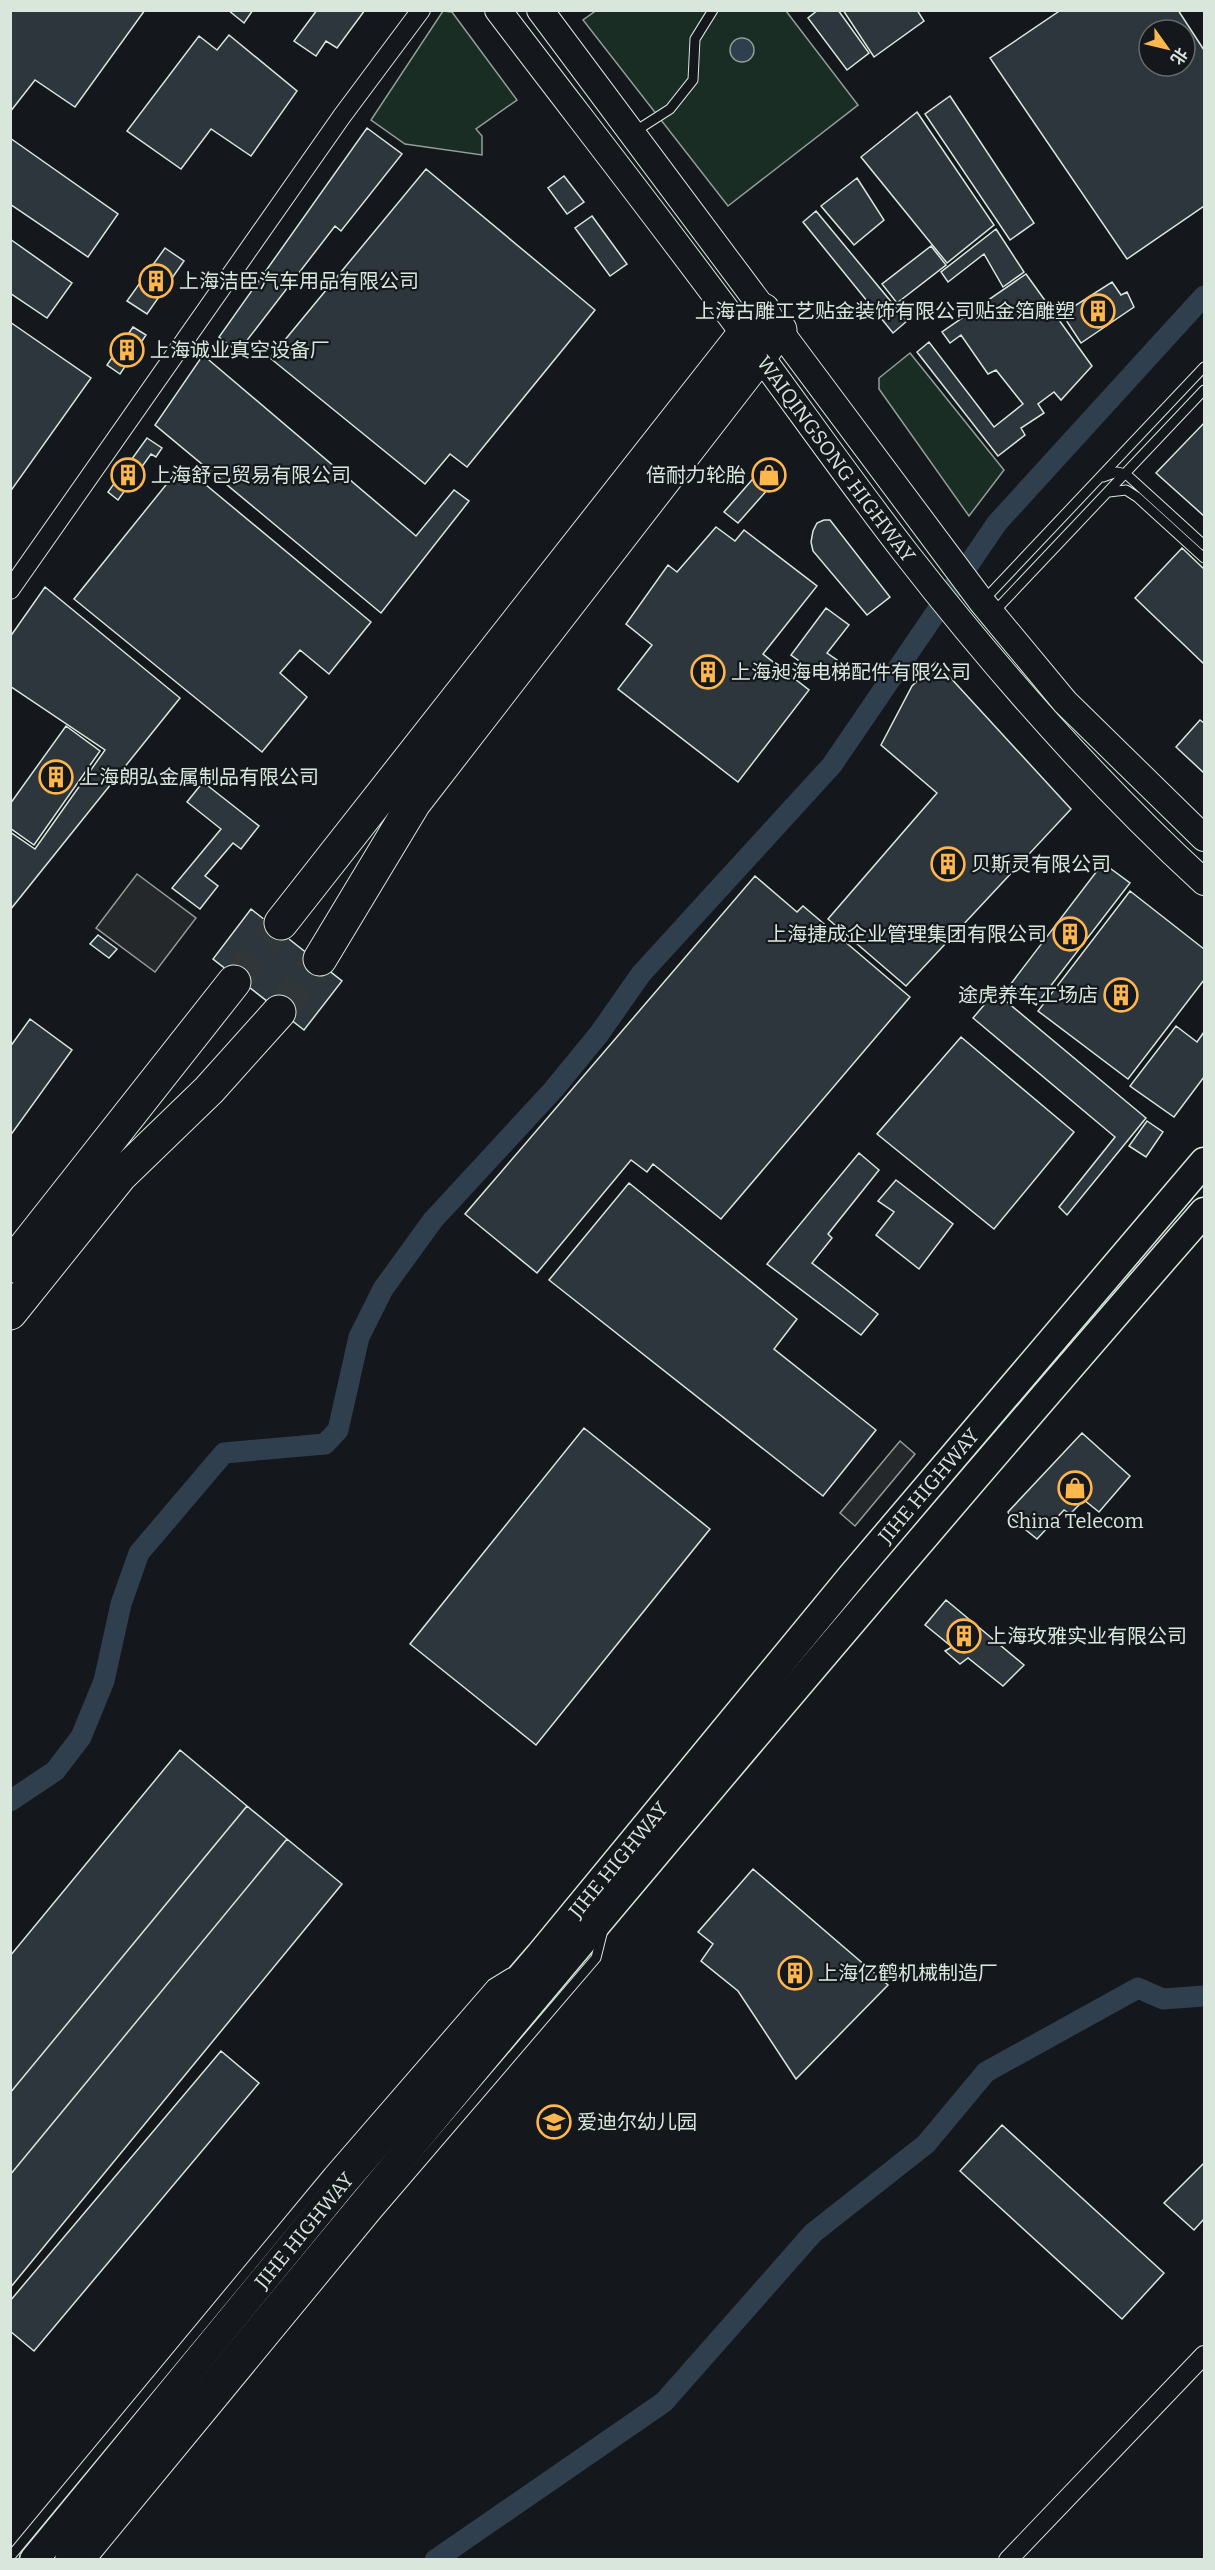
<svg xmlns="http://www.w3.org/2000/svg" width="1215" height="2570" font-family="Bitter,'Noto Sans SC',serif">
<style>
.green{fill:#1a2d24;stroke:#939e99;stroke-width:1.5}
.parking{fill:#24282b;stroke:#939e99;stroke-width:1.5}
.water{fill:#2f3f4d;stroke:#939e99;stroke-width:1.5}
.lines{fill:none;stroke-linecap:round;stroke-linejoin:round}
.canal{stroke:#2f3f4d;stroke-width:21}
.building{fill:#2c363c;stroke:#d8e6dc;stroke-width:1.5;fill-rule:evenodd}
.motorway-tunnel{stroke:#313739;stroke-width:33;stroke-dasharray:33 16;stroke-linecap:butt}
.service-casing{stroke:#d8e6dc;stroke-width:11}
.minor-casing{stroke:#d8e6dc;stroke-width:20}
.secondary-casing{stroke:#d8e6dc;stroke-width:28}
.primary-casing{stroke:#d8e6dc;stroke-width:31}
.motorway-casing{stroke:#d8e6dc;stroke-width:35}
.service{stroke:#14181c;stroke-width:9}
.minor{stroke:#14181c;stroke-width:18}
.secondary{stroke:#14181c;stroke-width:26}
.primary{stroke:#14181c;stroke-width:28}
.motorway{stroke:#14181c;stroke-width:33}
.labels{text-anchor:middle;stroke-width:4.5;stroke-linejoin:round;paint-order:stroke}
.poi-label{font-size:20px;fill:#d8e6dc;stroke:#14181c;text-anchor:start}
.street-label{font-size:20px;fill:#d8e6dc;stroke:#14181c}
</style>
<rect width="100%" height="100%" fill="#14181c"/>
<!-- green -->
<path class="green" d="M 597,10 L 786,11 L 858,105 L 728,206 L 583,20 Z
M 443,11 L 452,12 L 517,100 L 476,129 L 482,136 L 482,155 L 405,144 L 371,120 Z
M 910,353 L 1004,470 L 969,516 L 879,389 L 879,378 Z"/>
<!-- parking -->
<path class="parking" d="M 137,874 L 196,918 L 155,972 L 96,928 Z
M 900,1441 L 915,1454 L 855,1526 L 840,1513 Z"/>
<!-- water -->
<path class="water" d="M730 50a12 12 0 1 1 24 0a12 12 0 1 1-24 0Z"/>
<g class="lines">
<!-- canal -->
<path class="canal" d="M 10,1801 L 55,1771 L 81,1737 L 104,1681 L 121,1604 L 139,1553 L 224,1453 L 325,1444 L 338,1430 L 359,1337 L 383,1289 L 433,1220 L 554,1089 L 599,1034 L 641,974 L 832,765 L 997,523 L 1204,296
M 435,2560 L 664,2402 L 813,2233 L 926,2144 L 986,2072 L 1138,1988 L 1163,1999 L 1204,1996"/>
</g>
<!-- building -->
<path class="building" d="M 10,10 L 145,10 L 75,107 L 35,80 L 10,112 Z
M 228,10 L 253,10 L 244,23 Z
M 317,10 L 365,10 L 337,48 L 326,41 L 316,56 L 294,41 Z
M 818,10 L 838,10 L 869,53 L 847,70 L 808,18 Z
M 843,10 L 917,10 L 924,21 L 874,57 Z
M 1061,10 L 1178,10 L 1204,50 L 1204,206 L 1127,259 L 990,58 ZM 1149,30 L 1185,30 L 1185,66 L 1149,66 Z
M 229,35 L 297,91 L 251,156 L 211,129 L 181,169 L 127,131 L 199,36 L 217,50 Z
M 950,96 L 1034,223 L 1010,240 L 925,114 Z
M 917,112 L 994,225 L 947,263 L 861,157 Z
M 367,128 L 402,154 L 341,231 L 335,226 L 238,352 L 219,337 Z
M 10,138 L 118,214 L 88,257 L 10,204 Z
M 426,169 L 595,310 L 467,467 L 450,454 L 425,484 L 270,358 Z
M 564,176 L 584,202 L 567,214 L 548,188 Z
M 857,178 L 884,220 L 854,245 L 821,206 Z
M 816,211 L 907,321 L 893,333 L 803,222 Z
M 592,216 L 627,264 L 610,276 L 575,228 Z
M 996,229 L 1024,272 L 1003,287 L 984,254 L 948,282 L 941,272 Z
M 10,239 L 72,283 L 47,318 L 10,293 Z
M 931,246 L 946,265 L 897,303 L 882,284 Z
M 165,248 L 184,261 L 147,314 L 127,301 Z
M 1026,274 L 1092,366 L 1061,400 L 1054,392 L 1038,404 L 1044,413 L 1021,428 L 1025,435 L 998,456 L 917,352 L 929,342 L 994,427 L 1023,404 L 996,370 L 988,374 L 961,335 L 950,343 L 942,332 Z
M 1112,282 L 1121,295 L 1127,292 L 1134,307 L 1081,343 L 1062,314 Z
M 10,322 L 91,378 L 10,492 Z
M 133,327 L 146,335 L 120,374 L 107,365 Z
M 203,355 L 416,536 L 454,490 L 469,501 L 381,613 L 155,425 Z
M 1204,423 L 1204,516 L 1156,473 Z
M 147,438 L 162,448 L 156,457 L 151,454 L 118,500 L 108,492 Z
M 771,458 L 785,470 L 738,523 L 724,512 Z
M 182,465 L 371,622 L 329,674 L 300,650 L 280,673 L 307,697 L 262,752 L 74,599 Z
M 824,520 L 830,520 L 890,597 L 867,615 L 813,551 L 811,542 L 813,531 L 817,523 Z
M 716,527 L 735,541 L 744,530 L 817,586 L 763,654 L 809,690 L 738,782 L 618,689 L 652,645 L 626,624 L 668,565 L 677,572 Z
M 1182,548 L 1204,569 L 1204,664 L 1135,598 Z
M 45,587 L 180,698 L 10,910 L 10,832 L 35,849 L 105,750 L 10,686 L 10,637 Z
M 826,608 L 849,625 L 827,653 L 837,660 L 823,678 L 791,655 Z
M 936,662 L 1071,809 L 906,986 L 828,919 L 937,793 L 881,745 L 912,686 Z
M 1200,720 L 1204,723 L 1204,773 L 1176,747 Z
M 66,726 L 100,751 L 34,845 L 10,828 L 10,804 Z
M 203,782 L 259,826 L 241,849 L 233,843 L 205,876 L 218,886 L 200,909 L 172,888 L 221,829 L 187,802 Z
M 1103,863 L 1130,883 L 1036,1005 L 1010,985 Z
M 755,876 L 797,912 L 803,906 L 910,997 L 721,1219 L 653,1164 L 647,1172 L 631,1160 L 537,1273 L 465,1214 Z
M 1130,891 L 1204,949 L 1204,980 L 1128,1079 L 1038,1011 Z
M 251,909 L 342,981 L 304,1030 L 213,959 Z
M 98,935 L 117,949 L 109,958 L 90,944 Z
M 995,992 L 1146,1118 L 1067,1215 L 1059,1207 L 1115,1137 L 973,1018 Z
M 30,1019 L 72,1050 L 10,1136 L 10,1047 Z
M 1176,1026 L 1197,1042 L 1204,1032 L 1204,1077 L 1174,1117 L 1130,1086 Z
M 961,1037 L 1074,1132 L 994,1229 L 877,1134 Z
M 1147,1121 L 1163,1132 L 1146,1157 L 1129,1146 Z
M 859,1153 L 879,1170 L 828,1234 L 832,1238 L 812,1263 L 878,1314 L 861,1335 L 767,1264 Z
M 896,1180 L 953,1224 L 919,1269 L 876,1235 L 894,1212 L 878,1201 Z
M 629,1183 L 797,1319 L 774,1349 L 876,1430 L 823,1496 L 549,1280 Z
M 584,1428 L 710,1529 L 536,1745 L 410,1644 Z
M 1082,1433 L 1130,1476 L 1099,1512 L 1084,1500 L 1070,1514 L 1064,1510 L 1037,1539 L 1010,1517 L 1008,1512 Z
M 946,1600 L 1024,1665 L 1003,1686 L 968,1658 L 960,1664 L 945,1651 L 952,1647 L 925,1625 Z
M 180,1750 L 247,1806 L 10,2093 L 10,1956 Z
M 247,1806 L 287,1839 L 10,2175 L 10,2093 Z
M 287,1839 L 342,1884 L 10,2288 L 10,2175 Z
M 753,1869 L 888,1985 L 796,2079 L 738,1991 L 701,1961 L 713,1944 L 698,1932 Z
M 221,2051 L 259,2083 L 34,2351 L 10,2331 L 10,2301 Z
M 1002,2125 L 1164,2273 L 1122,2319 L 960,2171 Z
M 1204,2163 L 1204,2219 L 1194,2230 L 1164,2203 Z"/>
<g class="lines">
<!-- motorway-tunnel -->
<path class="motorway-tunnel" d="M 234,982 L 281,923
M 279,1012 L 320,959"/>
<defs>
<path id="service" d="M 634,132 L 670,109 L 693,80 L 695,39 L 713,10
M 1103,477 L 1117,472 L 1126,474 L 1204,545
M 1109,492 L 1126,490 L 1137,497 L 1204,558
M 983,601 L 1204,367
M 994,612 L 1204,390
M 10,2557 L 329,2172 L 492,1984 L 510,1973
M 92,2560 L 376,2215 L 596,1958 L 603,1930"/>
<path id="minor" d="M 10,590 L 342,116 L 421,10
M 1008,2560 L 1204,2355"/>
<g id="secondary">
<path id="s1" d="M 498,10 C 580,118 664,225 744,334 C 798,407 850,481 905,552 C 996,669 1095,782 1204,882"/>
<path d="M 540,10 L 982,602 L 1065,702 L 1204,838"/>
</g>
<g id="primary">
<path id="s2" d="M 34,2560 L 344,2182 L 540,1955 L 852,1576 L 1204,1162"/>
<path d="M 69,2560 C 442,2106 818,1655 1204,1212"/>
</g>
<path id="motorway" d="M 281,923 L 763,310
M 320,959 L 414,803 L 780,330
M 10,1266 L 234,982
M 10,1313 L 120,1176 L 209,1090 L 279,1012"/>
</defs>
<!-- service casing -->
<use href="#service" class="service-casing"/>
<!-- minor casing -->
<use href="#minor" class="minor-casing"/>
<!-- secondary casing -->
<use href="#secondary" class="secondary-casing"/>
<!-- primary casing -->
<use href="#primary" class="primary-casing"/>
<!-- motorway casing -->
<use href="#motorway" class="motorway-casing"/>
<!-- service -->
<use href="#service" class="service"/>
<!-- minor -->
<use href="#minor" class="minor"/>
<!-- secondary -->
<use href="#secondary" class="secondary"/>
<!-- primary -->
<use href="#primary" class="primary"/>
<!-- motorway -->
<use href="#motorway" class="motorway"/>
</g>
<!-- icons -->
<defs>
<symbol id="building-ring" viewBox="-11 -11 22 22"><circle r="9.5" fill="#14181c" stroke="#ffb74d" stroke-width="1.5"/><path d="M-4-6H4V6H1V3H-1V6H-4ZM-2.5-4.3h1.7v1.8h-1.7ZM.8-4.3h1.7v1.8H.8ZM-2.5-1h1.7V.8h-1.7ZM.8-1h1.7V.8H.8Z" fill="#ffb74d"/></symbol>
<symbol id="shop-ring" viewBox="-11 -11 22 22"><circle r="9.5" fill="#14181c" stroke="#ffb74d" stroke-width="1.5"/><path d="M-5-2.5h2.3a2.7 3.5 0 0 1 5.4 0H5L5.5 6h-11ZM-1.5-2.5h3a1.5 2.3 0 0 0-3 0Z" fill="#ffb74d"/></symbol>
<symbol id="school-ring" viewBox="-11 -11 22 22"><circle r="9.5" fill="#14181c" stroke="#ffb74d" stroke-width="1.5"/><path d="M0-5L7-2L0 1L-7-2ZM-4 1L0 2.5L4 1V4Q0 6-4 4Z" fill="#ffb74d"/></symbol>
</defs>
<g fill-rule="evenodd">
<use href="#building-ring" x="137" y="262" width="38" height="38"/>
<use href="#building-ring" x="1079" y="292" width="38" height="38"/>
<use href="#building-ring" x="108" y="331" width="38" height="38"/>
<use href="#building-ring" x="109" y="456" width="38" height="38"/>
<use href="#shop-ring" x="750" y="456" width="38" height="38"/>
<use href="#building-ring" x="689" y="653" width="38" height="38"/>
<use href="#building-ring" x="37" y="758" width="38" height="38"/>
<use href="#building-ring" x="929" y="845" width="38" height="38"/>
<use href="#building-ring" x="1051" y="915" width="38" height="38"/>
<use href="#building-ring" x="1102" y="976" width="38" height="38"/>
<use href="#shop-ring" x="1056" y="1469" width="38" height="38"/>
<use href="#building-ring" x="945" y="1617" width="38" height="38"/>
<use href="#building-ring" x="776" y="1954" width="38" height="38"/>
<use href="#school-ring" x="535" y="2103" width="38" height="38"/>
</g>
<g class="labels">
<!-- poi labels -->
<g class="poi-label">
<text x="179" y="288">上海洁臣汽车用品有限公司</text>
<text x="1075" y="318" text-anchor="end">上海古雕工艺贴金装饰有限公司贴金箔雕塑</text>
<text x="150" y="357">上海诚业真空设备厂</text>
<text x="151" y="482">上海舒己贸易有限公司</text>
<text x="746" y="482" text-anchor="end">倍耐力轮胎</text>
<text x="731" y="679">上海昶海电梯配件有限公司</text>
<text x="79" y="784">上海朗弘金属制品有限公司</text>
<text x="971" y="871">贝斯灵有限公司</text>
<text x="1047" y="941" text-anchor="end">上海捷成企业管理集团有限公司</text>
<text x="1098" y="1002" text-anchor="end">途虎养车工场店</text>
<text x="1075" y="1528" text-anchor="middle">China Telecom</text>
<text x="987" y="1643">上海玫雅实业有限公司</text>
<text x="818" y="1980">上海亿鹤机械制造厂</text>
<text x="577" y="2129">爱迪尔幼儿园</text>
</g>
<!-- street labels -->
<g class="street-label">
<text dy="7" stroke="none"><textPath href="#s1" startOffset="562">WAIQINGSONG HIGHWAY</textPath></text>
<text dy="7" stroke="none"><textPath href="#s2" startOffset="1398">JIHE HIGHWAY</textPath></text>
<text dy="7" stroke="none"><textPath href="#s2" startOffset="912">JIHE HIGHWAY</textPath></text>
<text dy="7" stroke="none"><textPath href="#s2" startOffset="426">JIHE HIGHWAY</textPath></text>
</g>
</g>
<!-- border -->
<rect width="1215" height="2570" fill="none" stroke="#d8e6dc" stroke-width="24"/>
<!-- north arrow -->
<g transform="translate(1167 48) rotate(124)"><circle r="28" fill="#14181c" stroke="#626a69" stroke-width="1.5"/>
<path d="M0-4.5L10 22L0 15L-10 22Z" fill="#ffb74d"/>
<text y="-9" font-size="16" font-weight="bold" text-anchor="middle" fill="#d8e6dc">北</text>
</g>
</svg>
